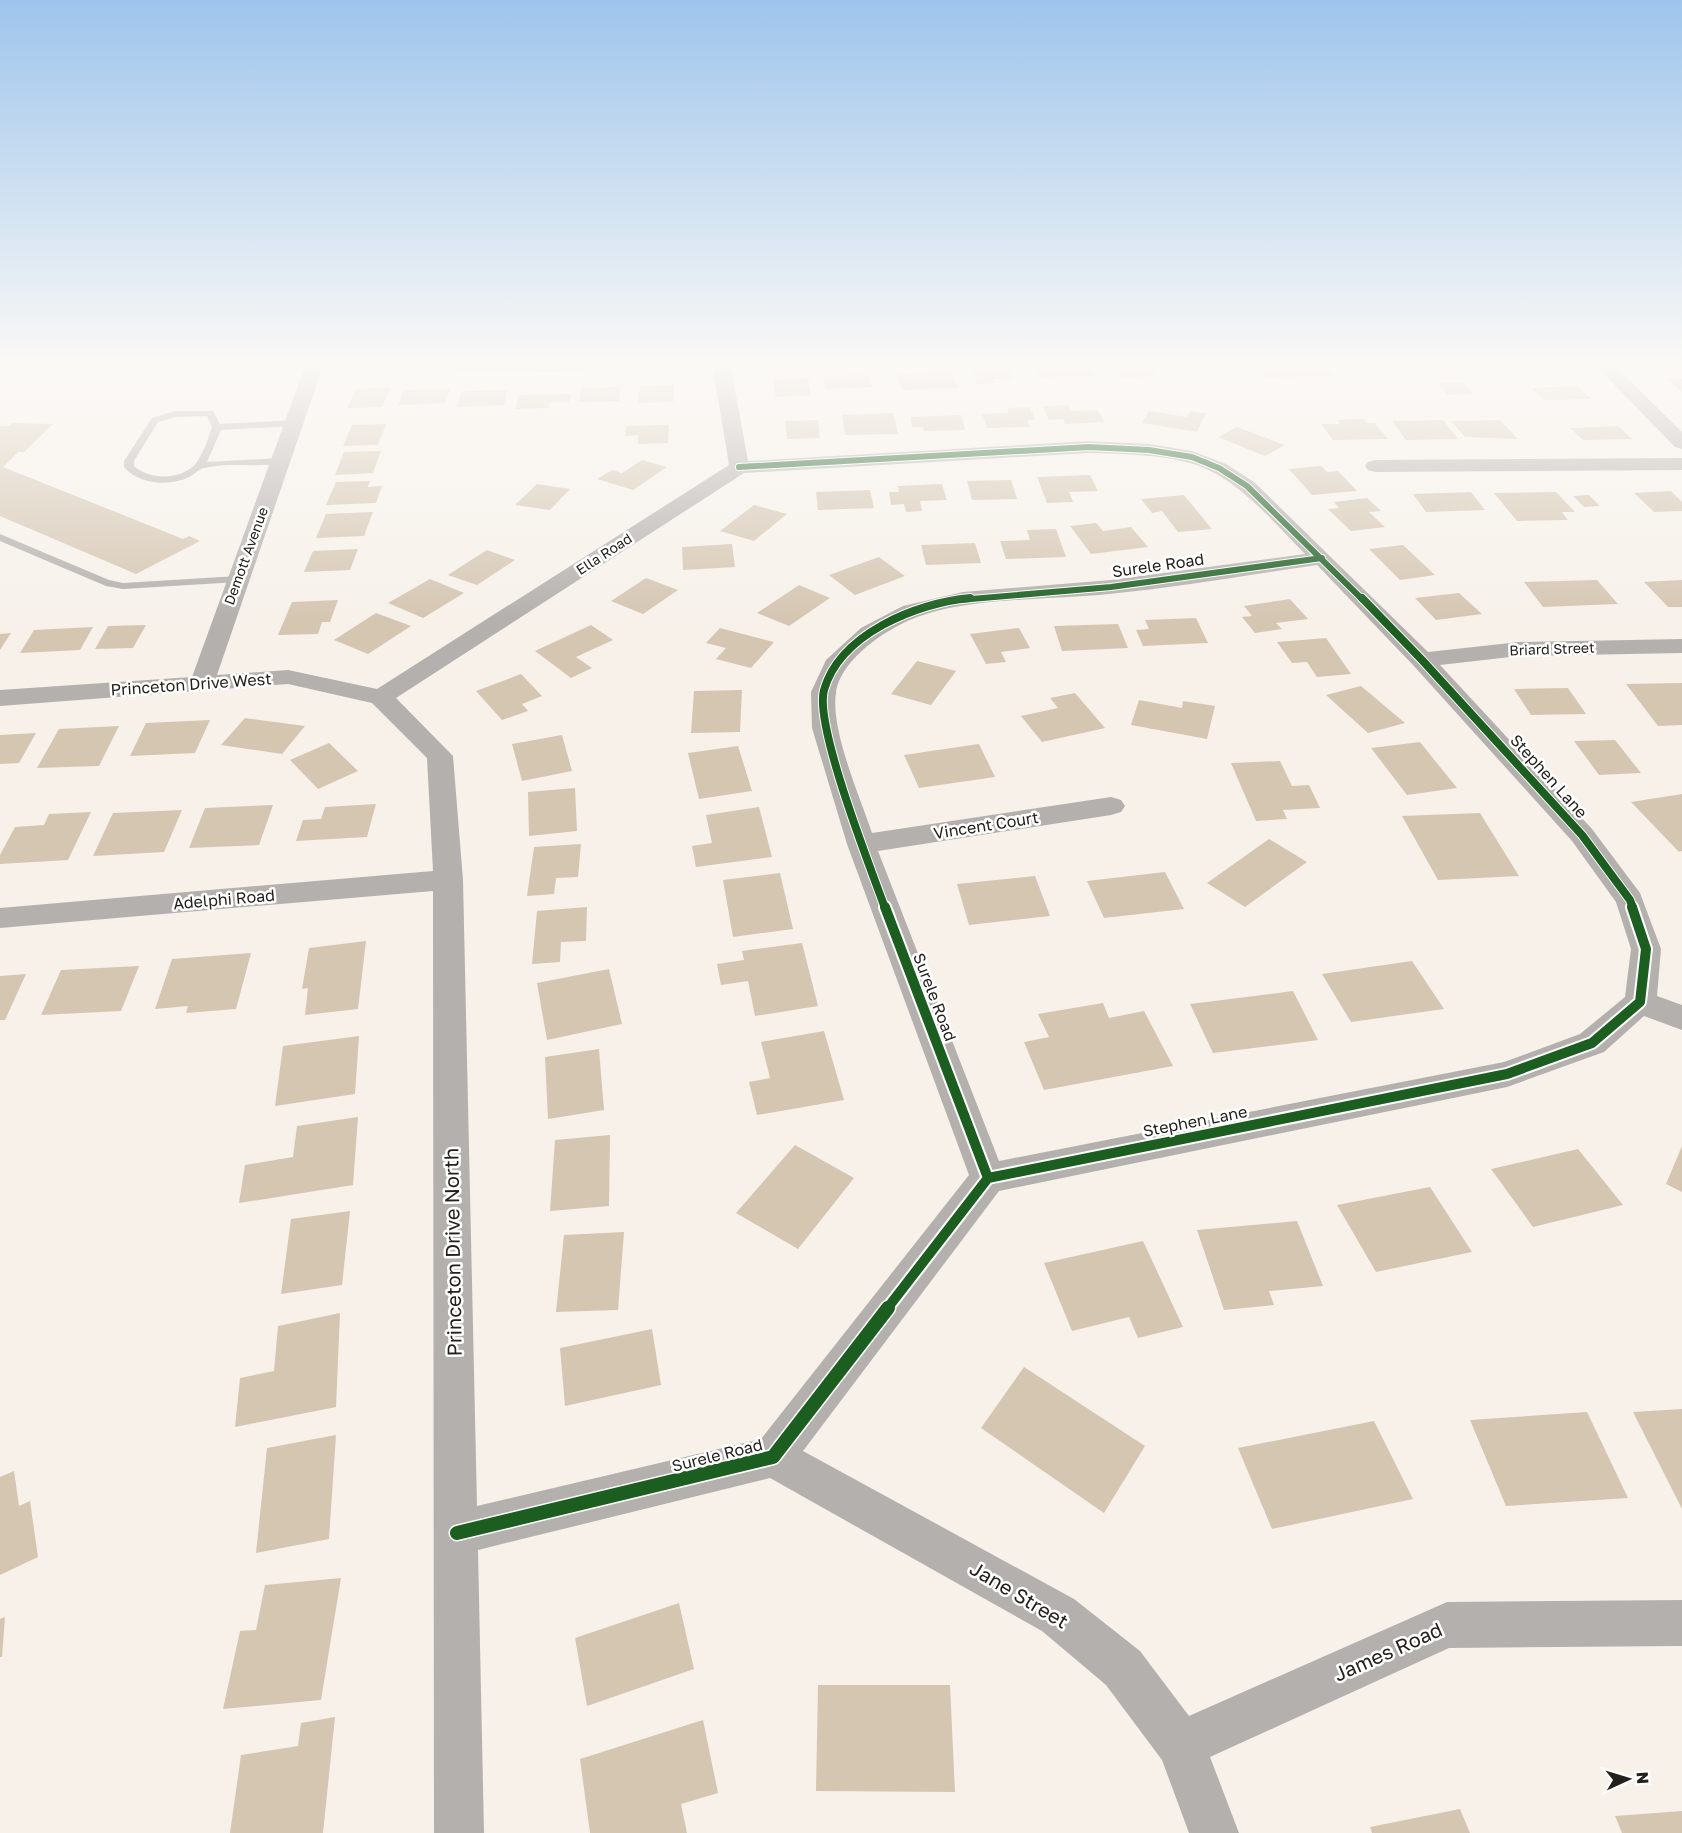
<svg xmlns="http://www.w3.org/2000/svg" width="1682" height="1833" font-family="'Golos Text',sans-serif">
<style>
.building{fill:#d5c6b2}
.lines{fill:none;stroke-linecap:round;stroke-linejoin:round}
.lane{fill:#b4b0ae;fill-rule:evenodd}
.street{fill:#b4b0ae;fill-rule:evenodd}
.cycleway-far3-casing{stroke:#fff;stroke-width:8}
.cycleway-far2-casing{stroke:#fff;stroke-width:10}
.cycleway-far1-casing{stroke:#fff;stroke-width:14}
.cycleway-casing{stroke:#fff;stroke-width:17}
.cycleway-far3{stroke:#1b5e20;stroke-width:6}
.cycleway-far2{stroke:#1b5e20;stroke-width:8}
.cycleway-far1{stroke:#1b5e20;stroke-width:10}
.cycleway{stroke:#1b5e20;stroke-width:14}
.labels{text-anchor:middle;stroke-width:5;stroke-linejoin:round;paint-order:stroke}
.far-street-label{font-size:14px;fill:#24211c;stroke:#fff}
.street-label{font-size:16px;fill:#24211c;stroke:#fff}
.near-street-label{font-size:20px;fill:#24211c;stroke:#fff}
</style>
<rect width="100%" height="100%" fill="#f7f1ea"/>
<!-- building -->
<path class="building" d="M 1088,363 L 1095,376 L 1037,378 L 1033,368 L 1050,368 L 1048,364 Z
M 1113,363 L 1149,363 L 1157,377 L 1121,378 Z
M 1175,363 L 1230,363 L 1233,367 L 1178,369 Z
M 1256,363 L 1326,364 L 1335,376 L 1266,378 Z
M 1337,363 L 1375,363 L 1381,370 L 1344,371 Z
M 1510,363 L 1557,363 L 1567,373 L 1534,374 L 1527,366 L 1513,367 Z
M 1646,363 L 1682,363 L 1682,371 L 1677,371 L 1669,365 L 1649,365 Z
M 1010,367 L 1014,379 L 994,379 L 995,383 L 977,384 L 971,368 Z
M 950,370 L 958,388 L 902,390 L 897,375 Z
M 868,374 L 872,387 L 826,389 L 823,376 Z
M 808,378 L 811,395 L 776,397 L 773,380 Z
M 1667,379 L 1682,379 L 1682,392 Z
M 1462,382 L 1473,394 L 1448,395 L 1437,383 Z
M 674,385 L 673,402 L 638,403 L 640,386 Z
M 1577,386 L 1591,399 L 1544,400 L 1532,388 Z
M 620,387 L 619,401 L 579,402 L 581,388 Z
M 390,388 L 382,407 L 347,408 L 356,389 Z
M 450,389 L 445,403 L 398,405 L 404,390 Z
M 507,390 L 504,405 L 457,407 L 462,391 Z
M 571,394 L 569,402 L 549,403 L 548,408 L 515,409 L 519,395 Z
M 1068,405 L 1071,411 L 1098,410 L 1104,422 L 1065,424 L 1063,419 L 1049,420 L 1043,406 Z
M 1030,407 L 1035,420 L 1027,420 L 1030,427 L 987,428 L 982,414 L 1009,413 L 1007,408 Z
M 1149,411 L 1187,417 L 1190,411 L 1206,413 L 1197,432 L 1142,423 Z
M 893,413 L 898,434 L 845,435 L 842,415 Z
M 961,415 L 965,430 L 924,431 L 923,427 L 912,427 L 910,417 Z
M 1363,419 L 1367,423 L 1375,423 L 1388,439 L 1333,440 L 1321,424 L 1340,424 L 1338,420 Z
M 818,420 L 820,438 L 787,439 L 785,421 Z
M 1443,420 L 1458,439 L 1406,440 L 1392,421 Z
M 1500,420 L 1518,439 L 1465,437 L 1451,421 Z
M 13,423 L 53,424 L 24,452 L 18,452 L 3,467 L 183,539 L 189,536 L 200,541 L 136,574 L 0,516 L 0,426 L 9,426 Z
M 386,424 L 378,445 L 343,446 L 352,425 Z
M 669,425 L 668,443 L 638,444 L 638,435 L 625,436 L 626,426 Z
M 1618,426 L 1632,439 L 1583,440 L 1570,428 Z
M 1237,427 L 1285,445 L 1265,456 L 1218,437 Z
M 381,451 L 373,473 L 335,475 L 344,452 Z
M 642,460 L 667,467 L 633,490 L 597,479 L 612,470 L 622,473 Z
M 1321,466 L 1327,472 L 1338,471 L 1357,491 L 1312,495 L 1289,469 Z
M 1090,475 L 1098,491 L 1069,492 L 1073,502 L 1047,503 L 1037,477 Z
M 1011,480 L 1017,499 L 972,500 L 967,481 Z
M 370,481 L 368,487 L 382,486 L 376,503 L 326,505 L 336,482 Z
M 537,484 L 570,489 L 550,510 L 515,505 Z
M 942,484 L 947,500 L 920,501 L 922,511 L 906,512 L 904,504 L 891,505 L 889,492 L 899,492 L 898,486 Z
M 870,490 L 874,508 L 818,510 L 816,492 Z
M 1671,491 L 1682,502 L 1682,511 L 1654,512 L 1634,493 Z
M 1471,492 L 1485,510 L 1426,512 L 1413,494 Z
M 1556,492 L 1575,512 L 1562,512 L 1568,520 L 1517,521 L 1494,493 Z
M 1184,495 L 1212,529 L 1178,532 L 1162,511 L 1152,513 L 1141,499 Z
M 1589,495 L 1600,506 L 1584,507 L 1573,496 Z
M 1367,498 L 1381,511 L 1369,512 L 1385,527 L 1351,531 L 1328,509 L 1339,508 L 1334,502 Z
M 754,505 L 787,514 L 754,541 L 720,531 Z
M 373,512 L 364,536 L 316,538 L 326,514 Z
M 1096,523 L 1103,531 L 1131,527 L 1148,547 L 1091,554 L 1070,526 Z
M 1056,529 L 1066,557 L 1006,559 L 1000,541 L 1030,540 L 1027,530 Z
M 975,543 L 981,563 L 926,565 L 921,545 Z
M 732,544 L 735,567 L 683,570 L 682,547 Z
M 1403,545 L 1435,575 L 1400,580 L 1369,549 Z
M 358,549 L 350,570 L 304,572 L 313,551 Z
M 487,550 L 515,560 L 477,585 L 448,575 Z
M 879,557 L 905,576 L 855,595 L 829,575 Z
M 646,578 L 678,590 L 643,614 L 611,601 Z
M 430,579 L 464,593 L 423,618 L 388,603 Z
M 1597,580 L 1618,604 L 1543,607 L 1524,582 Z
M 1682,580 L 1682,607 L 1668,607 L 1644,582 Z
M 799,585 L 830,598 L 789,626 L 757,613 Z
M 1459,593 L 1482,614 L 1436,620 L 1415,598 Z
M 1290,599 L 1308,619 L 1276,623 L 1282,629 L 1255,633 L 1242,617 L 1252,616 L 1244,606 Z
M 338,600 L 330,622 L 322,622 L 318,634 L 278,635 L 292,602 Z
M 376,613 L 411,626 L 368,654 L 334,640 Z
M 1196,618 L 1208,643 L 1143,646 L 1136,630 L 1149,629 L 1145,620 Z
M 1118,624 L 1128,648 L 1062,651 L 1054,626 Z
M 146,625 L 133,648 L 95,649 L 108,626 Z
M 591,625 L 613,640 L 576,657 L 592,668 L 571,678 L 535,651 Z
M 93,627 L 80,650 L 20,653 L 34,630 Z
M 720,628 L 774,642 L 751,668 L 716,659 L 726,648 L 706,643 Z
M 1019,628 L 1030,648 L 1001,652 L 1006,662 L 986,664 L 970,634 Z
M 11,633 L 0,650 L 0,634 Z
M 1326,638 L 1351,674 L 1317,677 L 1307,662 L 1292,663 L 1277,642 Z
M 917,661 L 956,671 L 931,705 L 891,694 Z
M 521,674 L 542,696 L 522,704 L 528,711 L 502,720 L 476,691 Z
M 1682,683 L 1682,725 L 1658,726 L 1626,684 Z
M 1361,686 L 1405,723 L 1368,733 L 1326,695 Z
M 1568,688 L 1586,714 L 1531,715 L 1514,689 Z
M 742,690 L 740,732 L 691,733 L 694,691 Z
M 1075,693 L 1105,728 L 1042,742 L 1021,716 L 1058,708 L 1050,698 Z
M 1139,700 L 1182,708 L 1183,701 L 1215,706 L 1207,739 L 1131,725 Z
M 245,718 L 305,726 L 282,754 L 221,745 Z
M 210,720 L 195,753 L 130,756 L 146,723 Z
M 119,726 L 99,766 L 37,768 L 59,729 Z
M 36,733 L 19,763 L 0,764 L 0,735 Z
M 562,735 L 572,771 L 522,781 L 512,744 Z
M 1615,740 L 1641,773 L 1599,775 L 1574,741 Z
M 1420,742 L 1457,788 L 1407,795 L 1371,748 Z
M 329,743 L 358,771 L 318,789 L 290,760 Z
M 979,744 L 995,777 L 919,788 L 904,755 Z
M 738,746 L 752,791 L 699,799 L 688,753 Z
M 1280,761 L 1292,786 L 1309,785 L 1320,808 L 1283,810 L 1287,819 L 1256,821 L 1231,763 Z
M 575,788 L 577,831 L 529,836 L 528,792 Z
M 1682,794 L 1682,851 L 1679,852 L 1631,802 Z
M 376,804 L 367,837 L 296,841 L 303,820 L 321,819 L 325,807 Z
M 273,805 L 259,845 L 189,848 L 205,808 Z
M 759,807 L 772,857 L 696,867 L 692,846 L 712,843 L 706,815 Z
M 182,810 L 164,852 L 93,856 L 113,813 Z
M 91,812 L 68,860 L 0,864 L 0,855 L 15,827 L 44,825 L 49,814 Z
M 1480,813 L 1519,876 L 1438,880 L 1402,816 Z
M 1269,839 L 1307,862 L 1245,907 L 1207,883 Z
M 581,844 L 578,877 L 556,878 L 554,894 L 527,896 L 534,847 Z
M 1165,872 L 1184,909 L 1104,918 L 1087,881 Z
M 780,873 L 793,929 L 733,937 L 723,880 Z
M 1035,876 L 1050,916 L 969,925 L 957,884 Z
M 587,907 L 586,941 L 561,942 L 560,962 L 532,964 L 537,911 Z
M 366,941 L 358,1009 L 305,1015 L 308,988 L 302,989 L 309,948 Z
M 802,943 L 818,1006 L 755,1016 L 748,981 L 721,985 L 717,964 L 744,960 L 742,951 Z
M 251,953 L 236,1009 L 186,1013 L 188,1006 L 155,1009 L 172,959 Z
M 1412,961 L 1444,1009 L 1351,1022 L 1322,974 Z
M 139,966 L 121,1011 L 41,1015 L 61,970 Z
M 609,969 L 622,1024 L 547,1040 L 537,983 Z
M 26,974 L 5,1020 L 0,1020 L 0,976 Z
M 1293,991 L 1318,1040 L 1213,1053 L 1190,1004 Z
M 1103,1003 L 1109,1018 L 1144,1011 L 1173,1066 L 1044,1090 L 1024,1042 L 1049,1037 L 1038,1014 Z
M 824,1031 L 844,1100 L 757,1115 L 749,1082 L 770,1078 L 761,1042 Z
M 359,1036 L 355,1094 L 275,1106 L 283,1046 Z
M 599,1049 L 604,1110 L 548,1119 L 545,1057 Z
M 358,1117 L 353,1185 L 239,1203 L 245,1165 L 293,1157 L 297,1126 Z
M 610,1135 L 609,1206 L 550,1211 L 555,1140 Z
M 795,1145 L 854,1178 L 798,1249 L 736,1213 Z
M 1682,1146 L 1682,1192 L 1666,1184 Z
M 1578,1149 L 1623,1205 L 1533,1227 L 1491,1169 Z
M 1430,1187 L 1472,1252 L 1376,1272 L 1337,1205 Z
M 350,1211 L 342,1285 L 281,1294 L 291,1219 Z
M 1297,1221 L 1323,1286 L 1269,1291 L 1274,1305 L 1224,1310 L 1197,1230 Z
M 624,1232 L 618,1310 L 556,1312 L 564,1235 Z
M 1143,1241 L 1183,1327 L 1138,1338 L 1129,1317 L 1072,1331 L 1044,1263 Z
M 340,1313 L 336,1407 L 235,1427 L 240,1378 L 274,1371 L 278,1326 Z
M 652,1329 L 661,1385 L 565,1406 L 560,1348 Z
M 1024,1367 L 1145,1446 L 1104,1513 L 981,1428 Z
M 1682,1409 L 1682,1509 L 1633,1412 Z
M 1587,1412 L 1628,1498 L 1506,1506 L 1470,1420 Z
M 1374,1421 L 1413,1499 L 1272,1529 L 1238,1448 Z
M 336,1435 L 329,1539 L 256,1553 L 267,1448 Z
M 14,1471 L 19,1506 L 30,1501 L 38,1557 L 0,1575 L 0,1477 Z
M 341,1578 L 321,1700 L 223,1709 L 240,1631 L 256,1630 L 265,1585 Z
M 679,1603 L 694,1669 L 587,1706 L 575,1638 Z
M 5,1617 L 2,1657 L 0,1657 L 0,1619 Z
M 818,1685 L 950,1685 L 955,1792 L 816,1791 Z
M 335,1717 L 323,1833 L 230,1833 L 241,1755 L 298,1746 L 301,1723 Z
M 703,1720 L 718,1793 L 681,1804 L 687,1833 L 590,1833 L 580,1759 Z
M 1460,1809 L 1470,1833 L 1372,1833 L 1370,1827 Z
M 1682,1811 L 1682,1833 L 1622,1833 L 1615,1816 Z"/>
<g class="lines">
<!-- lane -->
<path class="lane" d="M 175,411 L 213,411 L 220,424 L 294,420 L 299,423 L 294,426 L 221,430 L 207,462 L 280,458 L 283,459 L 283,463 C 258,468 230,462 204,468 C 198,469 194,475 189,477 C 169,487 138,484 124,467 L 124,461 L 152,418 ZM 207,416 L 212,427 C 208,438 204,452 197,462 C 184,480 150,481 134,466 L 134,461 L 158,422 L 176,417 Z
M 0,534 L 109,580 L 123,583 L 238,576 L 244,579 L 238,582 L 123,589 L 106,586 L 0,541 Z"/>
<!-- street -->
<path class="street" d="M 255,363 L 664,363 L 661,367 L 655,368 L 555,372 L 322,369 L 217,675 L 288,670 L 377,689 L 729,465 L 712,363 L 730,363 L 748,461 L 1089,441 L 1149,444 L 1192,451 L 1226,464 L 1254,482 L 1428,652 L 1519,642 L 1682,639 L 1682,653 L 1519,656 L 1440,665 L 1592,829 L 1640,893 L 1661,949 L 1657,996 L 1682,1005 L 1682,1030 L 1644,1016 L 1604,1052 L 1507,1087 L 999,1191 L 803,1451 L 1074,1599 L 1140,1651 L 1189,1716 L 1447,1602 L 1682,1600 L 1682,1646 L 1449,1648 L 1210,1757 L 1239,1833 L 1189,1833 L 1162,1760 L 1106,1685 L 1042,1631 L 770,1478 L 478,1550 L 484,1833 L 434,1833 L 433,891 L 0,928 L 0,908 L 433,871 L 427,758 L 372,703 L 288,684 L 0,706 L 0,690 L 192,677 L 304,369 L 264,368 L 258,367 ZM 1089,453 C 1121,454 1154,454 1186,462 C 1234,473 1271,520 1305,554 L 1111,580 L 963,592 L 903,606 L 861,628 L 826,660 L 811,692 L 812,728 L 847,844 L 969,1175 L 761,1439 L 477,1506 L 463,880 L 453,756 L 396,698 L 744,473 ZM 1317,565 L 1413,665 L 1572,841 L 1616,902 L 1631,949 L 1625,997 L 1580,1034 L 1504,1062 L 999,1161 L 878,851 L 1111,815 L 1121,812 L 1125,806 L 1121,800 L 1111,797 L 872,833 C 860,797 830,729 836,693 C 840,659 890,626 920,616 C 974,597 1051,600 1109,594 C 1179,587 1248,575 1317,565 Z
M 1593,363 L 1612,363 L 1682,432 L 1682,449 L 1675,447 Z
M 1682,458 L 1682,470 L 1375,472 L 1368,470 L 1365,466 L 1368,462 L 1375,460 Z"/>
<defs>
<path id="cycleway-far3" d="M 739,467 L 1089,447 L 1149,450 L 1192,457 L 1219,468 L 1247,486 L 1363,600
M 959,600 L 1111,587 L 1322,558"/>
<path id="cycleway-far2" d="M 1362,598 L 1422,660 L 1582,835 L 1630,900 L 1633,908
M 885,908 C 871,869 814,725 824,690 C 840,634 916,603 970,598"/>
<path id="cycleway-far1" d="M 885,907 L 988,1178 L 886,1310
M 988,1178 L 1507,1074 L 1592,1043 L 1640,1002 L 1646,949 L 1632,907"/>
<path id="cycleway" d="M 457,1533 L 773,1457 L 888,1308"/>
</defs>
<!-- cycleway-far3 casing -->
<use href="#cycleway-far3" class="cycleway-far3-casing"/>
<!-- cycleway-far2 casing -->
<use href="#cycleway-far2" class="cycleway-far2-casing"/>
<!-- cycleway-far1 casing -->
<use href="#cycleway-far1" class="cycleway-far1-casing"/>
<!-- cycleway casing -->
<use href="#cycleway" class="cycleway-casing"/>
<!-- cycleway-far3 -->
<use href="#cycleway-far3" class="cycleway-far3"/>
<!-- cycleway-far2 -->
<use href="#cycleway-far2" class="cycleway-far2"/>
<!-- cycleway-far1 -->
<use href="#cycleway-far1" class="cycleway-far1"/>
<!-- cycleway -->
<use href="#cycleway" class="cycleway"/>
</g>
<!-- sky -->
<linearGradient id="sky" x2="0" y2="1"><stop stop-color="#9ec5ec"/><stop offset="0.59" stop-color="#fbf9f6"/><stop offset="1" stop-color="#fbf9f6" stop-opacity="0"/></linearGradient>
<rect width="1682" height="620" fill="url(#sky)"/>
<g class="labels">
<!-- far-street labels -->
<g class="far-street-label">
<text transform="translate(604 554) rotate(-33)" y="5">Ella Road</text>
<text transform="translate(246 556) rotate(-70)" y="5">Demott Avenue</text>
<text transform="translate(1552 649) rotate(-2)" y="5">Briard Street</text>
</g>
<!-- street labels -->
<g class="street-label">
<text transform="translate(1158 565) rotate(-8)" y="6">Surele Road</text>
<text transform="translate(191 684) rotate(-4)" y="6">Princeton Drive West</text>
<text transform="translate(1549 776) rotate(48)" y="6">Stephen Lane</text>
<text transform="translate(986 825) rotate(-9)" y="6">Vincent Court</text>
<text transform="translate(224 899) rotate(-5)" y="6">Adelphi Road</text>
<text transform="translate(935 997) rotate(69)" y="6">Surele Road</text>
<text transform="translate(1195 1121) rotate(-11)" y="6">Stephen Lane</text>
<text transform="translate(717 1455) rotate(-14)" y="6">Surele Road</text>
</g>
<!-- near-street labels -->
<g class="near-street-label">
<text transform="translate(453 1252) rotate(-91)" y="7">Princeton Drive North</text>
<text transform="translate(1019 1595) rotate(31)" y="7">Jane Street</text>
<text transform="translate(1388 1652) rotate(-24)" y="7">James Road</text>
</g>
</g>
<!-- north arrow -->
<g transform="translate(1628 1779) rotate(86)" stroke="#ffffff" stroke-width="4.5" paint-order="stroke">
<path d="M0-4.5L10 22L0 15L-10 22Z" fill="#24211c"/>
<text y="-9" font-size="16" font-weight="bold" text-anchor="middle" fill="#24211c">N</text>
</g>
</svg>
